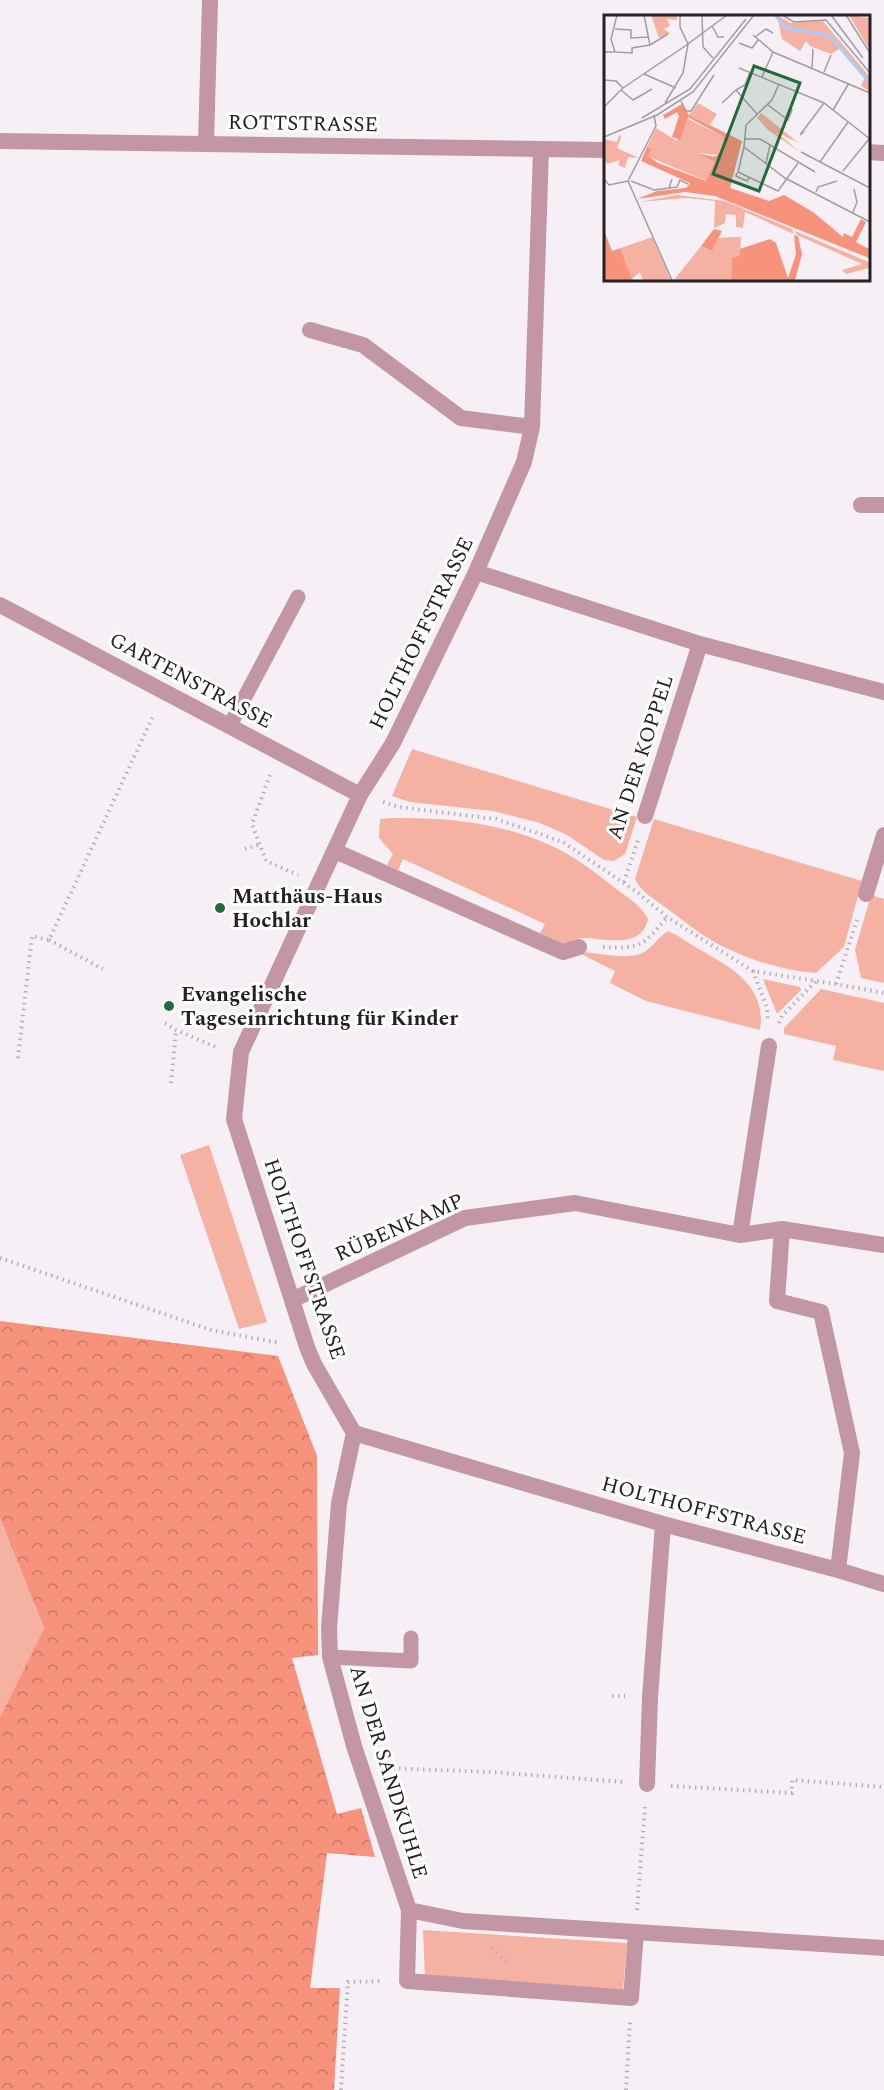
<svg xmlns="http://www.w3.org/2000/svg" width="884" height="2090" font-family="Spectral,serif">
<style>
.green{fill:#f5b1a2}
.forest{fill:url(#forest-crowns)}
.lines{fill:none;stroke-linecap:round;stroke-linejoin:round}
.path{stroke:#b5b0b5;stroke-width:4;stroke-dasharray:1.5 4.5;stroke-linecap:butt}
.service{stroke:#c396a4;stroke-width:15}
.minor{stroke:#c396a4;stroke-width:16}
.poi-dot{fill:#236c3a;stroke:#fff;stroke-width:2}
.labels{text-anchor:middle;stroke-width:6;stroke-linejoin:round;paint-order:stroke}
.street-label{font-size:21px;fill:#242124;stroke:#fff}
.poi-label{font-size:21px;font-weight:bold;fill:#242124;stroke:#fff;text-anchor:start}
.inset-river{fill:none;stroke:#a9cefc;stroke-width:3}
.inset-road{fill:none;stroke:#a29da2;stroke-width:1.5}
.view{fill:#236c3a;fill-opacity:0.15;stroke:#236c3a;stroke-width:3}
.inset-edge{fill:none;stroke:#242124;stroke-width:3}
</style>
<defs>
<pattern id="forest-crowns" width="20" height="18" patternUnits="userSpaceOnUse" patternTransform="scale(1.5)"><rect width="20" height="18" fill="#f7927c"/><path d="M2 6a3 3 0 1 1 6 0M12 15a3 3 0 1 1 6 0" fill="none" stroke="#c87765"/></pattern>
</defs>
<rect width="100%" height="100%" fill="#f6f0f6"/>
<!-- green -->
<path class="green" d="M 412,749 L 637,817 L 625,854 L 614,861 L 604,860 L 567,835 L 540,823 L 493,811 L 410,802 L 392,796 Z
M 393,818 C 447,817 505,823 554,847 C 577,858 596,873 615,888 C 628,898 641,905 648,919 C 641,951 604,937 580,938 L 573,940 L 567,945 L 540,933 L 545,924 L 403,859 L 398,870 L 387,865 L 393,854 L 379,838 L 380,819 Z
M 654,819 L 862,881 L 844,947 L 816,973 C 780,970 742,958 711,940 C 696,931 683,920 669,910 C 658,902 641,892 635,879 Z
M 871,895 L 884,899 L 884,983 L 861,978 L 855,950 Z
M 668,931 C 678,935 687,942 697,948 C 730,967 767,985 760,1030 L 646,1001 L 610,983 L 615,971 L 581,954 L 582,952 C 599,953 634,962 647,950 C 655,944 659,937 668,931 Z
M 763,979 L 800,987 L 801,990 L 777,1014 Z
M 821,989 L 884,1003 L 884,1071 L 833,1060 L 836,1046 L 784,1034 L 784,1028 Z
M 209,1145 L 267,1322 L 239,1329 L 180,1155 Z
M 0,1518 L 44,1628 L 0,1717 Z
M 423,1930 L 627,1943 L 623,1990 L 425,1978 Z"/>
<!-- forest -->
<path class="forest" d="M 0,1321 L 278,1356 L 317,1456 L 318,1655 L 292,1658 L 337,1814 L 361,1808 L 375,1857 L 327,1853 L 310,1988 L 340,1988 L 334,2090 L 0,2090 L 0,1717 L 44,1628 L 0,1518 Z"/>
<g class="lines">
<!-- path -->
<path class="path" d="M 270,775 L 252,824 L 266,861 L 298,875
M 383,802 L 399,807 L 496,819 L 563,842 L 637,892 L 667,917 L 753,971 L 836,984 L 884,993
M 245,849 L 258,845
M 624,882 L 639,837
M 49,940 L 103,969
M 603,947 C 641,949 643,946 667,917
M 753,971 L 767,1008 L 768,1021
M 836,984 L 858,917
M 165,1023 L 176,1030 L 218,1048
M 779,1023 L 782,1016 L 816,981
M 18,1058 L 32,936 L 49,940 L 154,714
M 171,1083 L 176,1030
M 0,1258 L 211,1330 L 280,1343
M 612,1696 L 625,1696
M 387,1768 L 491,1772 L 625,1782
M 671,1786 L 792,1793 L 792,1780 L 884,1787
M 637,1910 L 645,1807
M 492,1948 L 509,1963
M 341,2090 L 348,1982 L 382,1981
M 626,2090 L 630,2022"/>
<!-- service -->
<path class="service" d="M 230,725 L 298,597
M 330,1657 L 411,1661 L 411,1638"/>
<!-- minor -->
<path class="minor" d="M 0,141 L 605,150
M 206,144 L 210,0
M 541,149 L 532,427 L 524,462 L 476,572 L 393,743 L 360,795 L 241,1052 L 234,1119 L 307,1347 L 314,1364 L 354,1433 L 663,1524 L 838,1570 L 884,1584
M 868,152 L 884,153
M 310,330 L 363,345 L 461,418 L 532,427
M 861,505 L 884,505
M 476,572 L 700,644 L 884,692
M 0,605 L 360,795
M 645,816 L 700,644
M 335,851 L 563,952 L 579,947
M 866,894 L 884,835
M 782,1229 L 777,1301 L 821,1312 L 852,1453 L 838,1570
M 740,1235 L 769,1046
M 292,1300 L 465,1218 L 575,1203 L 740,1235 L 782,1229 L 884,1245
M 354,1433 L 339,1503 L 329,1628 L 330,1657 L 354,1746 L 409,1910 L 463,1921 L 884,1948
M 647,1784 L 650,1697 L 663,1524
M 409,1910 L 407,1981 L 631,1998 L 636,1932"/>
</g>
<!-- markers -->
<g class="poi-dot">
<circle cx="220" cy="908" r="6"/>
<circle cx="169" cy="1006" r="6"/>
</g>
<g class="labels">
<!-- street labels -->
<g class="street-label">
<text transform="translate(303 123) rotate(1)" y="7">ROTTSTRASSE</text>
<text transform="translate(421 633) rotate(-64)" y="7">HOLTHOFFSTRASSE</text>
<text transform="translate(191 680) rotate(28)" y="7">GARTENSTRASSE</text>
<text transform="translate(640 757) rotate(-72)" y="7">AN DER KOPPEL</text>
<text transform="translate(399 1227) rotate(-24)" y="7">RÜBENKAMP</text>
<text transform="translate(305 1259) rotate(71)" y="7">HOLTHOFFSTRASSE</text>
<text transform="translate(704 1510) rotate(15)" y="7">HOLTHOFFSTRASSE</text>
<text transform="translate(389 1772) rotate(73)" y="7">AN DER SANDKUHLE</text>
</g>
<!-- poi labels -->
<g class="poi-label">
<text x="232" y="903">Matthäus-Haus<tspan x="232" dy="24">Hochlar</tspan></text>
<text x="181" y="1001">Evangelische<tspan x="181" dy="24">Tageseinrichtung für Kinder</tspan></text>
</g>
</g>
<!-- overview -->
<g transform="translate(604 15)">
<rect width="266" height="266" fill="#f6f0f6"/>
<path d="M 47,0 L 73,1 L 73,5 L 63,4 L 66,11 L 60,14 L 66,18 L 55,23 ZM 173,0 L 186,8 L 218,5 L 265,61 L 265,76 L 257,71 L 261,62 L 237,33 L 227,39 L 206,31 L 202,26 L 196,36 L 178,24 ZM 245,0 L 265,3 L 265,34 ZM 94,88 L 113,99 L 106,110 L 85,100 L 84,104 L 120,122 L 120,136 L 116,140 L 93,138 L 111,147 L 103,166 L 43,141 L 43,132 L 52,113 L 73,126 L 85,100 ZM 157,98 L 195,128 L 172,117 L 196,137 L 164,115 L 153,103 ZM 15,119 L 17,123 L 13,133 L 35,143 L 24,142 L 21,153 L 14,150 L 16,145 L 3,149 L 0,142 L 0,124 L 13,127 ZM 73,180 L 121,186 L 188,214 L 190,219 L 141,197 L 139,213 L 132,212 L 132,200 L 122,199 L 121,208 L 110,213 L 111,186 L 82,183 L 35,187 ZM 191,216 L 265,247 L 265,253 L 242,259 L 238,255 L 258,249 L 193,220 ZM 128,222 L 137,222 L 136,240 L 128,243 L 127,265 L 70,265 L 97,231 L 107,236 L 115,223 Z" fill="#f5b1a2"/>
<path d="M 78,89 L 85,100 L 138,126 L 126,173 L 165,186 L 180,180 L 209,197 L 239,222 L 240,218 L 248,222 L 257,204 L 262,207 L 252,227 L 265,234 L 265,243 L 111,181 L 81,177 L 33,184 L 53,176 L 82,173 L 86,168 L 37,146 L 43,132 L 47,134 L 44,141 L 54,148 L 102,166 L 111,147 L 93,138 L 110,142 L 120,136 L 120,122 L 84,102 L 76,125 L 68,122 L 75,101 L 73,97 L 61,104 L 59,100 ZM 110,214 L 118,216 L 108,236 L 97,231 ZM 0,215 L 8,236 L 38,226 L 46,265 L 21,246 L 29,265 L 0,265 ZM 190,220 L 194,221 L 198,239 L 191,265 L 127,265 L 128,243 L 136,240 L 136,234 L 166,224 L 172,228 L 184,263 L 192,239 Z" fill="#f7927c"/>
<path d="M 48,222 L 67,265 L 39,265 L 36,257 L 28,264 L 16,234 Z" fill="#f5b1a2"/>
<path class="inset-river" d="M 171,0 L 182,13 L 225,20 L 266,68"/>
<path class="inset-road" d="M 13,0 L 34,0M 40,0 L 46,30 L 64,19M 98,0 L 99,32 L 109,43M 178,0 L 190,7 L 222,5 L 266,58M 227,0 L 259,43M 242,0 L 266,38M 108,11 L 114,22 L 120,22M 11,14 L 27,15 L 27,23 L 44,22M 149,20 L 169,37 L 266,78M 151,22 L 162,14 L 169,18M 135,28 L 148,33 L 154,25M 0,37 L 11,37 L 7,24 L 13,0M 11,37 L 28,38 L 28,33 L 46,30M 135,53 L 220,88 L 266,124M 208,53 L 209,34M 220,57 L 227,40M 40,59 L 72,73M 158,62 L 169,37M 0,65 L 12,66 L 19,73M 175,69 L 168,85 L 142,110 L 140,132 L 181,163 L 266,207M 17,75 L 29,85 L 48,74M 132,75 L 141,70 L 146,57M 77,86 L 82,96 L 87,96 L 110,60M 61,88 L 79,58 L 84,29 L 123,0M 118,88 L 132,75 L 153,99M 164,90 L 184,105 L 188,95 L 185,94M 0,92 L 19,73 L 84,29 L 76,12 L 76,0M 229,95 L 245,68M 50,100 L 52,111 L 24,166 L 68,265M 38,103 L 86,74 L 142,4M 200,117 L 196,120 L 220,88M 0,122 L 53,100 L 89,77 L 150,0M 140,124 L 156,124 L 211,157M 140,132 L 134,157 L 174,176 L 194,148M 197,137 L 266,173M 216,147 L 244,107M 162,148 L 166,130M 239,156 L 265,124M 133,158 L 132,161 L 143,166 L 145,163M 0,164 L 5,170 L 24,166M 27,166 L 50,175 L 65,173 L 68,164M 65,173 L 73,172 L 76,165 L 84,169M 212,177 L 214,172 L 233,166M 249,197 L 253,187 L 250,174"/>
<path class="view" d="M 150,51 L 196,68 L 155,176 L 109,159 Z"/>
<rect width="266" height="266" class="inset-edge"/>
</g>
</svg>
